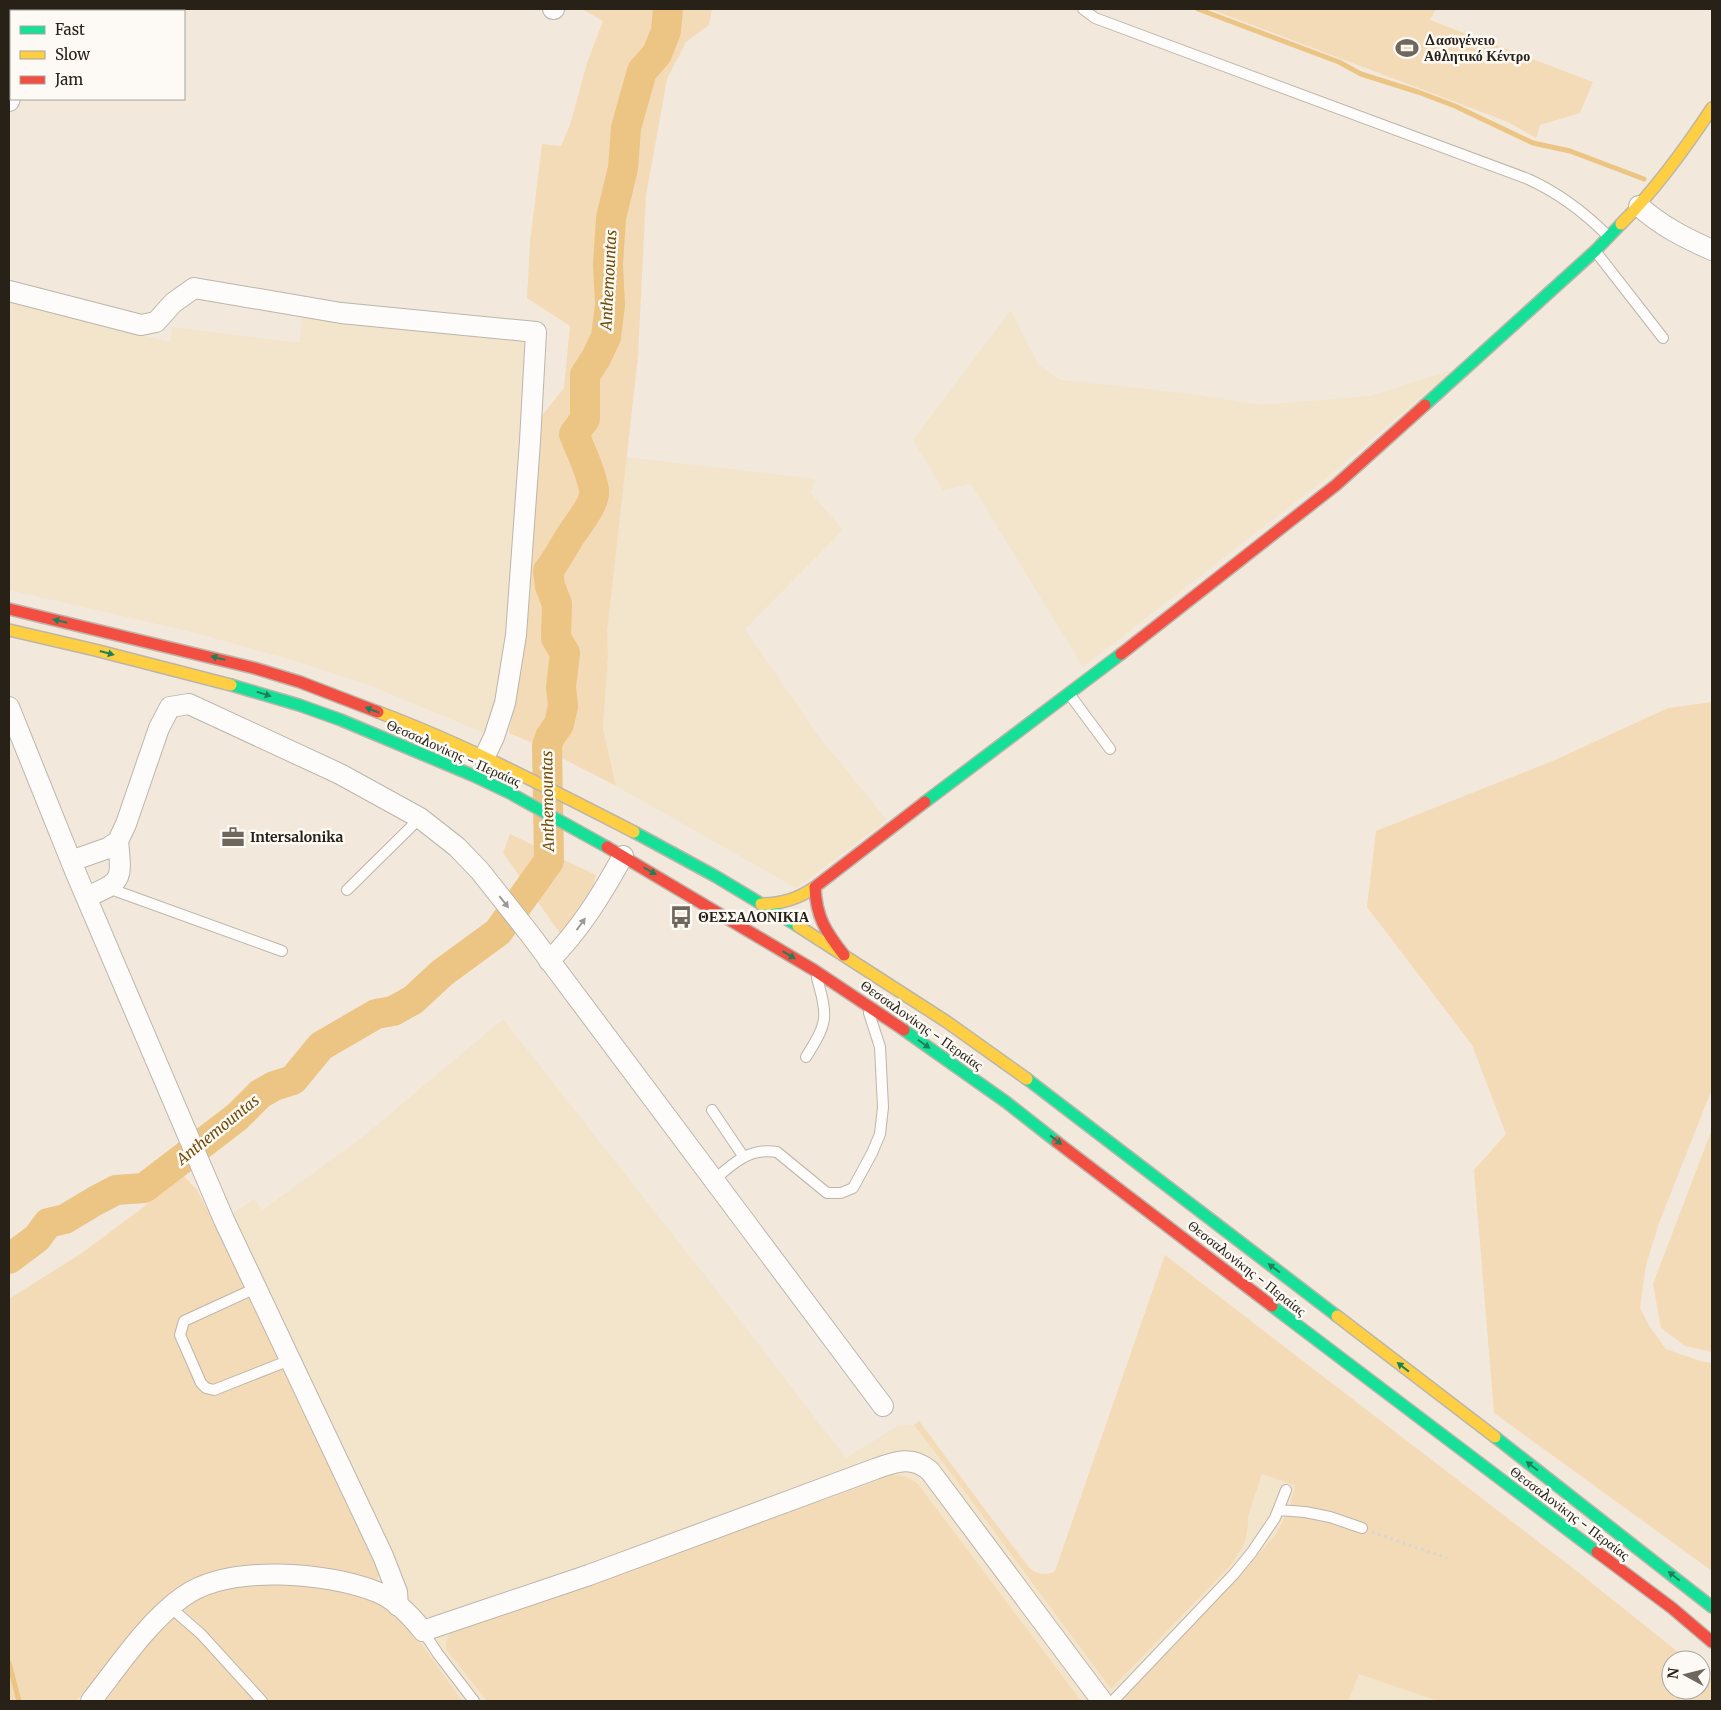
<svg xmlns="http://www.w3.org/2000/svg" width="1721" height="1710" font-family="Merriweather,serif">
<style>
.built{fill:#f3e4cc}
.green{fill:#f4dbb7}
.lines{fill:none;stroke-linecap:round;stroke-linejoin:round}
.stream{stroke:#ecc484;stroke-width:5}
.river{stroke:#ecc484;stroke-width:30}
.lane-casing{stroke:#bcb5aa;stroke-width:12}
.street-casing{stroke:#bcb5aa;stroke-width:22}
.fast-casing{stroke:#bcb5aa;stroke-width:14}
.slow-casing{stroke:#bcb5aa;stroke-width:14}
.jam-casing{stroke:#bcb5aa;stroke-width:14}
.path{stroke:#d8d5d1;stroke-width:3;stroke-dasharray:2.5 4;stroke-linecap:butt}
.lane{stroke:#fdfcfa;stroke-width:10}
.street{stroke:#fdfcfa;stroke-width:20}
.fast{stroke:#16e098;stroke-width:11}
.slow{stroke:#ffcf43;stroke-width:11}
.jam{stroke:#f24e42;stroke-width:11}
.oneway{fill:#1e8058}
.oneway2{fill:#9d9994}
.labels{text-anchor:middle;stroke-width:5;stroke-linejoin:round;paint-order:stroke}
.poi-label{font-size:14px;font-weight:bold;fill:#272118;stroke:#fdfaf5;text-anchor:start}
.street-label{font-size:14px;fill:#272118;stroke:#fdfaf5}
.water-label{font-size:15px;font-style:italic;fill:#704c06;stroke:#fdfaf5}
</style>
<rect width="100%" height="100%" fill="#f2e9dc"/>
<!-- built -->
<path class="built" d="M 9,302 L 170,342 L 172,327 L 300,343 L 302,317 L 527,338 L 513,559 L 498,693 L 486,734 L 369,685 L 295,661 L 188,631 L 9,590 Z
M 1011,310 L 1023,335 L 1039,365 L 1060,380 L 1183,393 L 1262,405 L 1370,396 L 1454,369 L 1324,480 L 1083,667 L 971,484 L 943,490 L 913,440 Z
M 626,457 L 815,479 L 811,493 L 843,530 L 745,629 L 817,734 L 887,820 L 796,888 L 616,786 L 603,728 L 608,656 L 607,632 Z
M 503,1019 L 729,1306 L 846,1458 L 899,1425 L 914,1425 L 919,1421 L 974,1496 L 1034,1572 L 1050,1574 L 1055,1571 L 1165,1255 L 1579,1573 L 1688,1660 L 1671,1660 L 1671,1690 L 1701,1690 L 1701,1671 L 1712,1680 L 1712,1701 L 9,1701 L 207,1231 L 254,1199 L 263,1210 L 365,1135 Z"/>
<!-- green -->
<path class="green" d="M 582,9 L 712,9 L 709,25 L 686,42 L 667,79 L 646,196 L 638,357 L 607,632 L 608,656 L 603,728 L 616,786 L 533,743 L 509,733 L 514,702 L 540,418 L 564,388 L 570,326 L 527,298 L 530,242 L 542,144 L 561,146 L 570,125 L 587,63 L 603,21 Z
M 1210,9 L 1436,9 L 1430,20 L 1593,82 L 1580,113 L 1540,125 L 1536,138 L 1508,122 Z
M 1712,702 L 1712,1089 L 1659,1223 L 1646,1265 L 1640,1308 L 1650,1327 L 1666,1349 L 1700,1361 L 1712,1363 L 1712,1571 L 1494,1413 L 1474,1170 L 1506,1134 L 1472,1045 L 1367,907 L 1376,831 L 1555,760 L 1668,708 Z
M 510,834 L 596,875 L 593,888 L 562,936 L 503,853 Z
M 1712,1129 L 1712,1352 L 1685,1346 L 1661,1328 L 1653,1284 Z
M 182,1174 L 197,1190 L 216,1226 L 380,1568 L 379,1576 L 374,1582 L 282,1567 L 158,1606 L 76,1701 L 9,1701 L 9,1299 L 82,1253 L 141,1209 Z
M 1165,1255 L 1579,1573 L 1688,1660 L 1671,1660 L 1671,1690 L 1701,1690 L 1701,1671 L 1712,1680 L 1712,1701 L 1438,1701 L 1359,1674 L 1348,1701 L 1120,1701 L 1259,1554 L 1276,1534 L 1285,1516 L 1324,1513 L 1290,1506 L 1295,1485 L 1262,1474 L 1248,1516 L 1248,1524 L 1245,1542 L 1232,1564 L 1111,1689 L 954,1477 L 914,1425 L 919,1421 L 1028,1567 C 1036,1574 1045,1577 1055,1571 Z
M 891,1475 C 903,1475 909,1477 918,1484 L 1081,1701 L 487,1701 L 446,1649 C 446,1637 449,1632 459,1625 L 847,1492 Z
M 232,1584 L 301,1585 L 335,1590 L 386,1605 L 403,1618 L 462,1701 L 271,1701 L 198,1622 L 180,1607 L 202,1593 Z
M 171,1615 L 190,1628 L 257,1701 L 97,1701 Z"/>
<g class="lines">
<!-- stream -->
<path class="stream" d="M 1198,9 L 1339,62 L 1361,74 L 1418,92 L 1455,106 L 1533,143 L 1570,151 L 1644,179
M 9,1663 L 19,1701"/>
<!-- river -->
<path class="river" d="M 9,1259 L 37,1238 L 48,1223 L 65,1219 L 95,1201 L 116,1190 L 144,1188 L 237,1117 L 260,1094 L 274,1086 L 293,1080 L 321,1046 L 376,1014 L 393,1011 L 413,1000 L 442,973 L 498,932 L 549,861 L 547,746 L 550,737 L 559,724 L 563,706 L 561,687 L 565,653 L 556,638 L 557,604 L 550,586 L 548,571 C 557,560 563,547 571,535 C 578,524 596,503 594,490 C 591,471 581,452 574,434 L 585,419 L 585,375 L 596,358 L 606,337 L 610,305 L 608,264 L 611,218 L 623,168 L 626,128 L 642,71 L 657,54 L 666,31 L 668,9"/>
<defs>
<path id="lane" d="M 1083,9 L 1095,18 L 1528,179 C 1559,193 1584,212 1608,236
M 1596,252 L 1663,338
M 1070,695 L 1110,749
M 108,888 L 282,951
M 347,890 L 420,818
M 806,1057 C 828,1022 828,1018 817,978
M 712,1110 L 743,1156
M 714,1180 C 732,1164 750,1147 777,1152 L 827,1193 L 841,1193 L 853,1188 L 872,1153 L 880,1134 L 883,1107 L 880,1047 L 869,1013
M 256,1288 L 184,1321 L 180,1335 L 201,1383 L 206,1388 L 214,1390 L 290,1360
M 1278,1510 L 1305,1512 L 1330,1517 L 1362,1528
M 170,1607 L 201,1634 L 262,1701
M 423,1631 L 438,1654 L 474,1701
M 1113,1701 L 1234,1574 L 1252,1552 L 1275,1518 L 1286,1490"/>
<path id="street" d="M 553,9 L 554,9
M 47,11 L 48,9
M 9,101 L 11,95
M 1639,206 C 1661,226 1685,238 1712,250
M 9,291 L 141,325 L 156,322 L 173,303 L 194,288 L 341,313 L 536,332 L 530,441 L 516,635 L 505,703 L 494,737 L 484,758
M 9,707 L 75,871 L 224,1220 L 383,1556 L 397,1592 L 398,1606
M 71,861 L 108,848 L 118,841 L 126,824 L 159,728 L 170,707 L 189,704 L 340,774 L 420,818 L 457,847 L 480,871 L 529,933 L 883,1406
M 86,897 C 123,882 122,880 118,841
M 549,961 C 580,930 602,894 623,856
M 91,1701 C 118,1667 148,1621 184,1596 C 230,1564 327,1572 377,1592 C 395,1599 411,1616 423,1631 L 589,1575 L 875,1469 C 895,1462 912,1455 930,1471 L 1102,1701"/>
<path id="fast" d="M 1425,405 L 1595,251 L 1621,224
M 231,685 L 299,705 L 341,720 L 472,775 L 510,793 L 607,847
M 925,802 L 1121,654
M 634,832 L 715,876 L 798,926
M 904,1030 L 1006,1102 L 1057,1142
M 1027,1079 L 1337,1316
M 1272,1306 L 1597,1552
M 1495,1437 L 1712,1607"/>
<path id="slow" d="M 1621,224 C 1656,189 1685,149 1712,108
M 9,630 L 95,650 L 231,685
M 378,712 C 466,745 550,789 634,832
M 761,904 C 782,904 798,899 815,887
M 798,926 L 947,1022 L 1027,1079
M 1337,1316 L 1495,1437"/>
<path id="jam" d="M 9,609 L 254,668 L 300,682 L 378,712
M 1121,654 L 1336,485 L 1425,405
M 607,847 L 814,970 L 904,1030
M 844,955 C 826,932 816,917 815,887 L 925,802
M 1057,1142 L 1272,1306
M 1597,1552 L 1672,1608 L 1712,1642"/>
</defs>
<!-- lane casing -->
<use href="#lane" class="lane-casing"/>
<!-- street casing -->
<use href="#street" class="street-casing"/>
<!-- fast casing -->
<use href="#fast" class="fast-casing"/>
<!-- slow casing -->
<use href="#slow" class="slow-casing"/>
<!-- jam casing -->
<use href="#jam" class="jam-casing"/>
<!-- path -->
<path class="path" d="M 1372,1532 L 1447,1558"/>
<!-- lane -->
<use href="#lane" class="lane"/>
<!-- street -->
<use href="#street" class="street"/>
<!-- fast -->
<use href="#fast" class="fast"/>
<!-- slow -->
<use href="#slow" class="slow"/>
<!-- jam -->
<use href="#jam" class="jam"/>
</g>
<!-- one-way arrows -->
<defs><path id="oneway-solid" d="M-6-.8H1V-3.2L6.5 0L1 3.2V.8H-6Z" transform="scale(1.25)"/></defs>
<g class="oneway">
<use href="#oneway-solid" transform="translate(60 621) rotate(-167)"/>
<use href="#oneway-solid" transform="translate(107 653) rotate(15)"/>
<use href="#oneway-solid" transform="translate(218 658) rotate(-166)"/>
<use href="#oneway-solid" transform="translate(264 694) rotate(17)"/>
<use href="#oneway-solid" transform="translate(372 710) rotate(-159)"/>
<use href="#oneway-solid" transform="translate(650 871) rotate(30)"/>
<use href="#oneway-solid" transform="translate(789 955) rotate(31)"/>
<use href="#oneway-solid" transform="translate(924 1044) rotate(35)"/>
<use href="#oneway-solid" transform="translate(1056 1140) rotate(38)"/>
<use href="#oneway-solid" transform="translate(1274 1268) rotate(-143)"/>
<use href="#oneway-solid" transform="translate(1403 1367) rotate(-142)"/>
<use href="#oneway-solid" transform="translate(1532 1466) rotate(-143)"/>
<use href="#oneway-solid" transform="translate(1674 1576) rotate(-141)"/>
</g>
<g class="oneway2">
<use href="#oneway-solid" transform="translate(504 902) rotate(52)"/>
<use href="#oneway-solid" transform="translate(581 924) rotate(-54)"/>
</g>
<!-- icons -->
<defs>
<symbol id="stadium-bare" viewBox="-9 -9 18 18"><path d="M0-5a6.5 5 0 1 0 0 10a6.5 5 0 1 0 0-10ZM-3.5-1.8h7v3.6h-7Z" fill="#6e675d" stroke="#fdfaf5" stroke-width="2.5" paint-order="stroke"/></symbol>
<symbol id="office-bare" viewBox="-9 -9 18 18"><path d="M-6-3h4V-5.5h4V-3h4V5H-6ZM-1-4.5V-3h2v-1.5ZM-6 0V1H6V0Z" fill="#6e675d" stroke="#fdfaf5" stroke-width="2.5" paint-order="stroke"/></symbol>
<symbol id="bus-bare" viewBox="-9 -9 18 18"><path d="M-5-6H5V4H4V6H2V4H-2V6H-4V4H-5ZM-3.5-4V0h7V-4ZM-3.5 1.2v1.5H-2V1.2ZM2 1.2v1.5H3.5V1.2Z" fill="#6e675d" stroke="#fdfaf5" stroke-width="2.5" paint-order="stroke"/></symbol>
</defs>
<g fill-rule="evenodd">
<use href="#stadium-bare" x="1391" y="32" width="32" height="32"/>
<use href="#office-bare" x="217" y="821" width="32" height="32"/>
<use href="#bus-bare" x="665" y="901" width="32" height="32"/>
</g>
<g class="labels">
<!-- poi labels -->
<g class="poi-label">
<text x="1424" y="45">Δασυγένειο<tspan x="1424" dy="16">Αθλητικό Κέντρο</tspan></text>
<text x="250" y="842">Intersalonika</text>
<text x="698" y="922">ΘΕΣΣΑΛΟΝΙΚΙΑ</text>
</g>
<!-- street labels -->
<g class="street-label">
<text transform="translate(454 753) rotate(24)" y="5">Θεσσαλονίκης - Περαίας</text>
<text transform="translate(922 1025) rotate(35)" y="5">Θεσσαλονίκης - Περαίας</text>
<text transform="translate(1247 1268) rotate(38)" y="5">Θεσσαλονίκης - Περαίας</text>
<text transform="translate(1570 1513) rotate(37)" y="5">Θεσσαλονίκης - Περαίας</text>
</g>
<!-- water labels -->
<g class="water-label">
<text transform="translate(609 280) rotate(-87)" y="5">Anthemountas</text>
<text transform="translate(548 801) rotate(-91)" y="5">Anthemountas</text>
<text transform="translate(218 1130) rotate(-39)" y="5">Anthemountas</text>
</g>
</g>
<!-- border -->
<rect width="1721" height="1710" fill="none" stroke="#272118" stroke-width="20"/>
<!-- legend -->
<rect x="10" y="10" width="175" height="90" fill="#fdfaf5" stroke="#a7a39d"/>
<rect x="20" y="26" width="25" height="8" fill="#16e098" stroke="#a7a39d"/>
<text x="55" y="35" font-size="15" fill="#272118">Fast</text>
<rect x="20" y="51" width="25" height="8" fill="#ffcf43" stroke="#a7a39d"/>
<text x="55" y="60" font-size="15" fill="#272118">Slow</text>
<rect x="20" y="76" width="25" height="8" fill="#f24e42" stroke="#a7a39d"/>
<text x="55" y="85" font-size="15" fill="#272118">Jam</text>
<!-- north arrow -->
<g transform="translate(1686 1675) rotate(277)"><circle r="24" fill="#fdfaf5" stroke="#a7a39d"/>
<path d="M0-4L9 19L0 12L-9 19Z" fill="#6e675d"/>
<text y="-8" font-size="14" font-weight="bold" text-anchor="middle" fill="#272118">N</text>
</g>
</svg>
